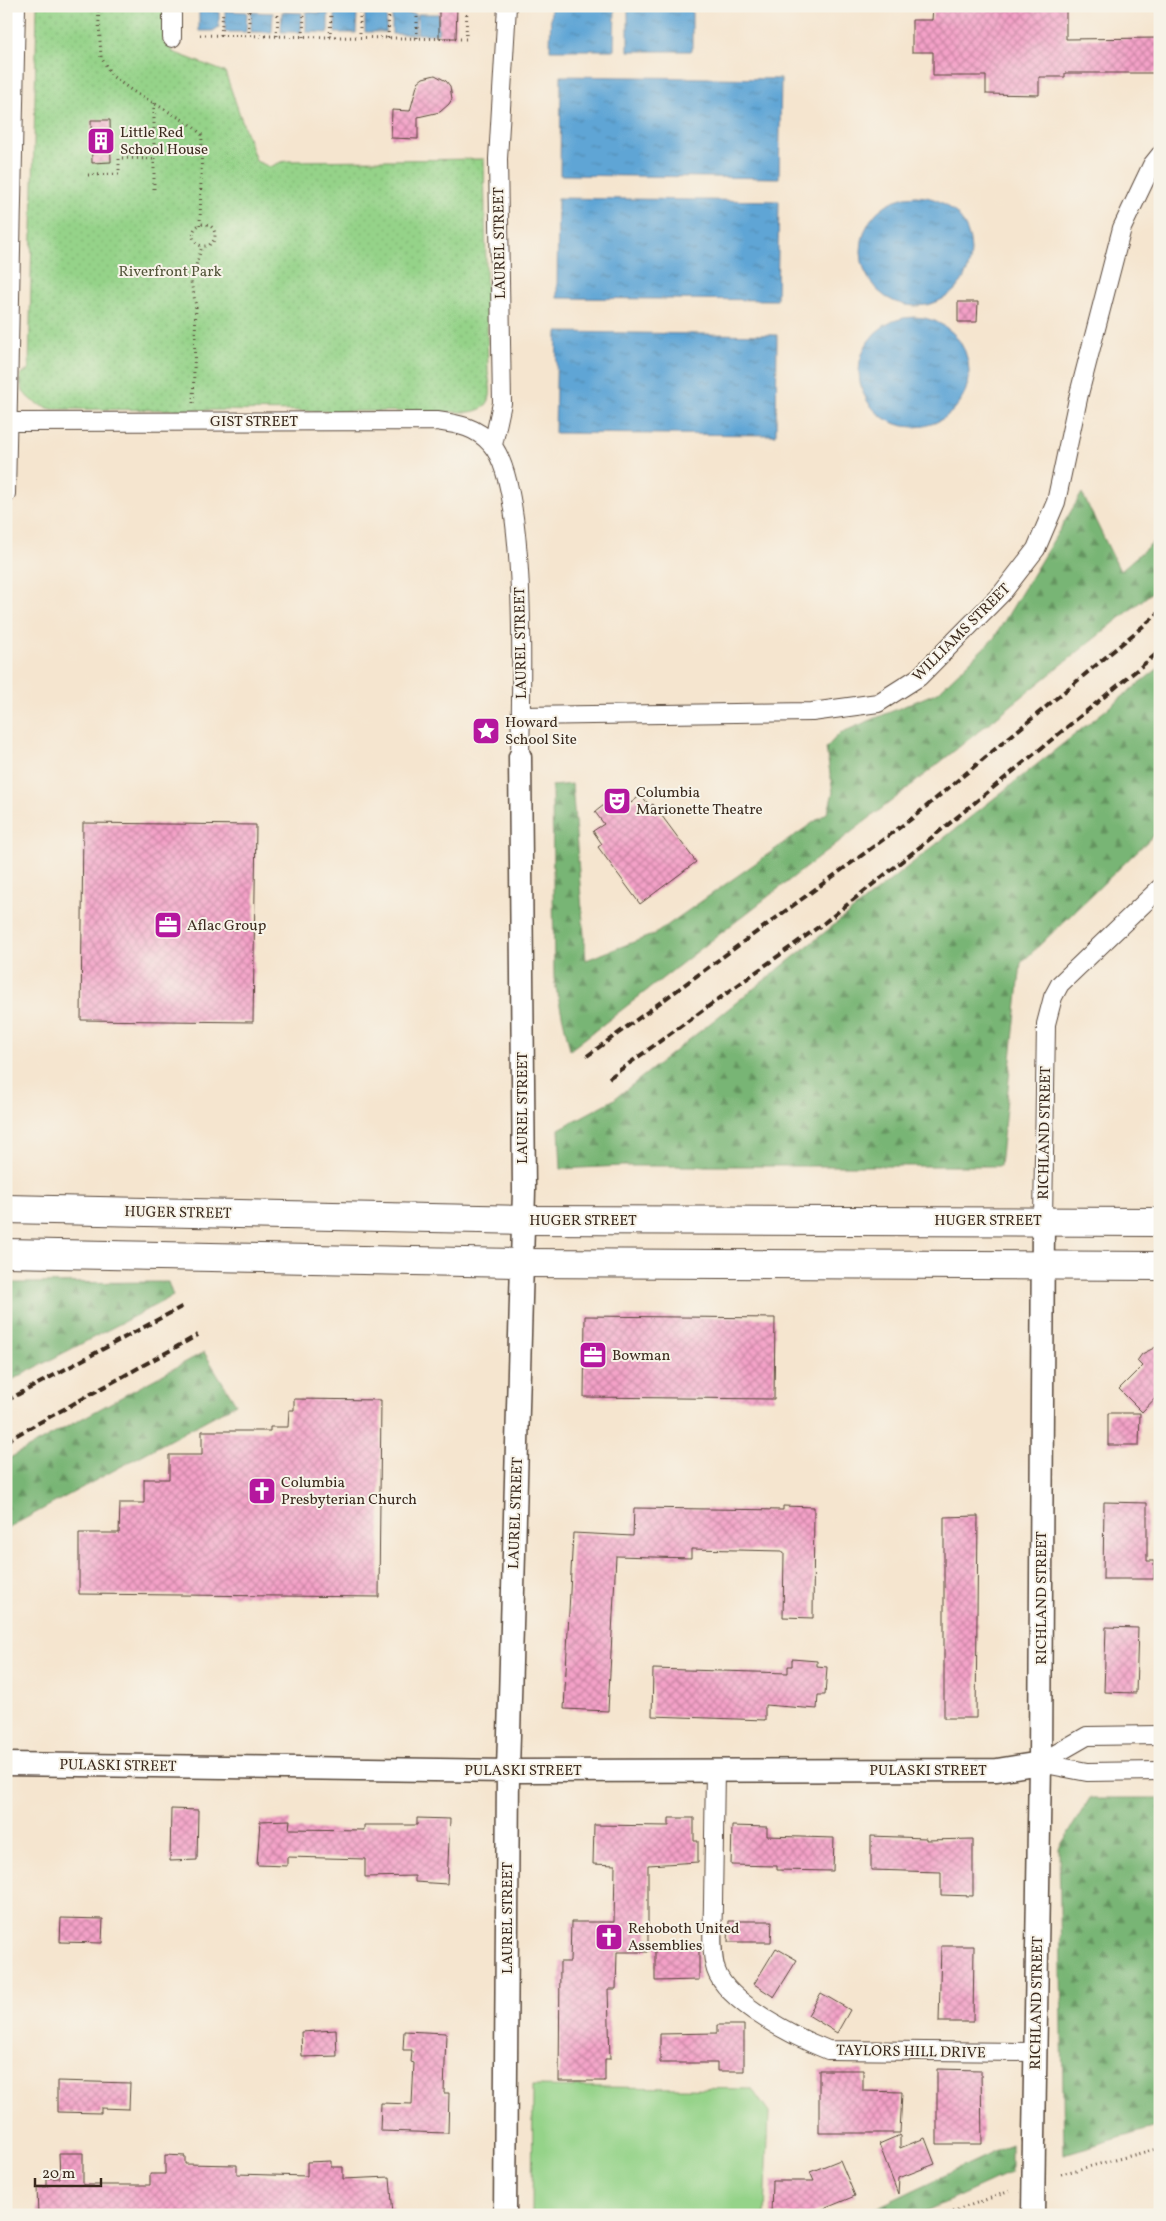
<svg xmlns="http://www.w3.org/2000/svg" width="1166" height="2221" font-family="Vollkorn,serif">
<style>
.grass{fill:#95d389;stroke:#687e54}
.forest{fill:url(#forest-firs);stroke:#5a704a}
.park{fill:url(#park-dots);stroke:#687e54}
.water{fill:url(#water-ripples);stroke:#4d687a}
.building{fill:url(#building-cross-hatch)}
.lines{fill:none;stroke-linecap:round;stroke-linejoin:round}
.minor-casing{stroke:#574639;stroke-width:20}
.tertiary-casing{stroke:#574639;stroke-width:25}
.trunk-casing{stroke:#574639;stroke-width:30}
.path{stroke:#574639;stroke-width:3;stroke-dasharray:1 4;stroke-linecap:butt}
.minor{stroke:#fff;stroke-width:18}
.tertiary{stroke:#fff;stroke-width:22}
.trunk{stroke:#fff;stroke-width:28}
.rail{stroke:#3b2a1e;stroke-width:4;stroke-dasharray:8 4;stroke-linecap:butt}
.tertiary-bridge-casing{stroke:#574639;stroke-width:25;stroke-linecap:butt}
.tertiary-bridge{stroke:#fff;stroke-width:22}
.labels{text-anchor:middle;stroke-width:4;stroke-linejoin:round;paint-order:stroke}
.poi-label{font-size:15px;fill:#3b2a1e;stroke:#f7f3e8;text-anchor:start}
.street-label{font-size:15px;fill:#3b2a1e;stroke:#f7f3e8}
.park-label{font-size:15px;fill:#525439;stroke:#f7f3e8}
</style>
<defs>
<pattern id="forest-firs" width="22" height="20" patternUnits="userSpaceOnUse" patternTransform="scale(1.25)"><rect width="22" height="20" fill="#78b575"/><path d="M5 1l3.5 6h-7zM16 11l3.5 6h-7z" fill="#64935f"/></pattern>
<pattern id="park-dots" width="8" height="8" patternUnits="userSpaceOnUse" patternTransform="scale(1.25)"><rect width="8" height="8" fill="#95d389"/><path d="M2 2h.1M6 6h.1" fill="none" stroke="#81b576" stroke-width="1.8" stroke-linecap="round"/></pattern>
<pattern id="water-ripples" width="26" height="14" patternUnits="userSpaceOnUse" patternTransform="scale(1.25)"><rect width="26" height="14" fill="#5fa5d5"/><path d="M2 4q2-2 4 0t4 0M15 11q2-2 4 0t4 0" fill="none" stroke="#5087ac"/></pattern>
<pattern id="building-cross-hatch" width="8" height="8" patternUnits="userSpaceOnUse" patternTransform="scale(1.25)"><rect width="8" height="8" fill="#f4a1c8"/><path d="M0 0l8 8M0 8l8-8" fill="none" stroke="#c783a2"/></pattern>
</defs>
<rect width="100%" height="100%" fill="#f7f3e8"/>
<filter id="ink" filterUnits="userSpaceOnUse"><feTurbulence type="fractalNoise" baseFrequency=".02" numOctaves="2"/><feDisplacementMap in="SourceGraphic" scale="10" xChannelSelector="R" yChannelSelector="G"/><feConvolveMatrix kernelMatrix="1 2 1 2 8 2 1 2 1" color-interpolation-filters="sRGB"/></filter>
<filter id="wash" filterUnits="userSpaceOnUse"><feTurbulence type="fractalNoise" baseFrequency=".0096" numOctaves="4" result="noise"/><feDisplacementMap in="SourceGraphic" scale="20" xChannelSelector="R" yChannelSelector="G"/><feGaussianBlur stdDeviation="1.12" result="paint"/><feColorMatrix in="noise" values="0 0 0 0 0 0 0 0 0 0 0 0 0 0 0 0 0 1.4 0 .05"/><feComposite in="paint" operator="in"/></filter>
<g filter="url(#wash)">
<rect width="100%" height="100%" fill="#f5e5cf"/>
<!-- grass -->
<path class="grass" d="M 533,2086 L 752,2089 L 769,2113 L 765,2215 L 532,2215 Z"/>
<!-- forest -->
<path class="forest" d="M 1082,493 L 1120,571 L 1160,536 L 1160,586 L 898,796 L 570,1050 L 554,979 L 552,786 L 572,784 L 586,960 L 655,934 L 828,812 L 833,792 L 826,748 L 840,733 L 938,692 L 994,638 Z
M 1160,667 L 1160,829 L 1021,963 L 1000,1166 L 621,1166 L 561,1169 L 559,1129 L 613,1100 Z
M 168,1282 L 173,1296 L 6,1383 L 6,1283 Z
M 204,1352 L 236,1404 L 6,1529 L 6,1460 Z
M 1090,1798 L 1160,1798 L 1160,2126 L 1064,2154 L 1059,1848 Z
M 1011,2144 L 1011,2173 L 918,2215 L 861,2215 Z"/>
<!-- park -->
<path class="park" d="M 37,6 L 164,6 L 165,33 L 173,52 L 225,72 L 256,161 L 270,167 L 281,162 L 287,161 L 484,159 L 488,373 C 492,393 494,409 469,412 L 52,409 C 34,404 18,396 21,374 L 29,370 Z"/>
<!-- water -->
<path class="water" d="M 551,6 L 615,6 L 614,50 L 550,50 Z
M 628,6 L 692,6 L 692,51 L 628,51 Z
M 199,11 L 219,11 L 219,27 L 213,31 L 199,31 Z
M 225,11 L 247,12 L 246,32 L 225,32 Z
M 251,12 L 273,13 L 272,32 L 251,32 Z
M 282,12 L 302,13 L 301,32 L 281,32 Z
M 306,12 L 328,13 L 328,33 L 306,32 Z
M 365,12 L 387,13 L 386,32 L 365,32 Z
M 392,12 L 416,14 L 415,34 L 392,34 Z
M 335,13 L 357,13 L 356,33 L 335,33 Z
M 418,14 L 439,14 L 438,34 L 417,34 Z
M 561,76 L 781,79 L 779,178 L 560,175 Z
M861 251a55 55 0 1 1 110 0a55 55 0 1 1-110 0Z
M 558,198 L 779,201 L 777,300 L 557,298 Z
M859 372a55 55 0 1 1 110 0a55 55 0 1 1-110 0Z
M 557,332 L 777,335 L 776,435 L 555,433 Z"/>
<g id="blocks">
<!-- building -->
<path class="building" d="M 439,6 L 457,6 L 456,38 L 439,38 Z
M 933,6 L 1066,6 L 1066,39 L 1160,38 L 1160,73 L 1065,73 L 1065,77 L 1039,77 L 1039,95 L 986,94 L 986,76 L 933,76 L 933,52 L 912,52 L 912,20 L 932,20 Z
M 435,75 L 446,81 L 450,86 L 452,99 L 449,104 L 440,112 L 418,117 L 418,139 L 391,138 L 392,110 L 410,111 L 418,82 L 423,78 Z
M 91,120 L 110,120 L 111,162 L 92,163 Z
M 958,302 L 978,302 L 977,322 L 958,322 Z
M 622,791 L 631,803 L 641,795 L 650,806 L 653,804 L 696,862 L 640,904 L 598,847 L 602,844 L 593,831 L 604,824 L 595,812 Z
M 83,823 L 256,825 L 253,1022 L 81,1020 Z
M 585,1316 L 775,1318 L 774,1399 L 584,1397 Z
M 1160,1345 L 1160,1393 L 1142,1412 L 1119,1389 L 1142,1366 L 1137,1361 L 1142,1354 Z
M 294,1399 L 381,1400 L 379,1597 L 79,1594 L 79,1533 L 119,1533 L 120,1503 L 144,1503 L 144,1479 L 169,1479 L 169,1455 L 202,1455 L 202,1431 L 270,1431 L 270,1427 L 288,1427 L 289,1410 L 294,1410 Z
M 1108,1413 L 1140,1413 L 1139,1445 L 1108,1445 Z
M 1104,1502 L 1147,1503 L 1147,1561 L 1154,1561 L 1154,1579 L 1103,1579 Z
M 783,1506 L 814,1507 L 813,1618 L 783,1617 L 784,1553 L 782,1553 L 782,1551 L 691,1549 L 691,1558 L 616,1556 L 608,1711 L 564,1709 L 573,1533 L 633,1536 L 634,1508 L 783,1510 Z
M 978,1516 L 976,1718 L 944,1718 L 944,1517 Z
M 1106,1627 L 1138,1628 L 1136,1693 L 1104,1692 Z
M 792,1659 L 817,1661 L 817,1666 L 827,1667 L 825,1695 L 818,1695 L 817,1709 L 765,1705 L 765,1720 L 652,1716 L 653,1669 L 788,1673 L 788,1666 L 792,1666 Z
M 171,1809 L 198,1810 L 197,1860 L 170,1861 Z
M 417,1818 L 450,1819 L 447,1884 L 415,1882 L 415,1876 L 365,1877 L 365,1859 L 287,1857 L 287,1866 L 257,1865 L 260,1821 L 290,1820 L 289,1829 L 364,1830 L 364,1825 L 417,1825 Z
M 669,1818 L 694,1818 L 694,1841 L 698,1841 L 698,1862 L 648,1865 L 648,1952 L 617,1952 L 616,1989 L 608,1989 L 610,2059 L 605,2059 L 605,2081 L 559,2081 L 560,1962 L 570,1962 L 571,1922 L 614,1922 L 615,1865 L 593,1864 L 594,1825 L 669,1826 Z
M 732,1826 L 767,1827 L 767,1836 L 834,1838 L 833,1871 L 777,1870 L 777,1866 L 731,1865 Z
M 871,1836 L 926,1838 L 926,1840 L 973,1839 L 973,1896 L 941,1895 L 941,1872 L 871,1870 Z
M 61,1918 L 103,1919 L 102,1943 L 60,1942 Z
M 729,1921 L 772,1921 L 771,1942 L 728,1942 Z
M 655,1945 L 699,1945 L 699,1980 L 655,1981 Z
M 941,1946 L 974,1946 L 973,2022 L 939,2022 Z
M 776,1948 L 797,1960 L 774,1997 L 754,1984 Z
M 821,1993 L 850,2010 L 837,2033 L 808,2015 Z
M 717,2025 L 744,2025 L 744,2071 L 717,2071 L 717,2063 L 660,2063 L 660,2034 L 717,2033 Z
M 336,2030 L 337,2056 L 302,2057 L 301,2032 Z
M 404,2031 L 446,2033 L 444,2093 L 449,2093 L 448,2133 L 380,2131 L 381,2103 L 412,2104 L 414,2063 L 411,2062 L 412,2050 L 403,2050 Z
M 937,2069 L 981,2070 L 982,2144 L 937,2144 Z
M 819,2070 L 863,2070 L 863,2091 L 902,2092 L 900,2133 L 819,2133 Z
M 57,2081 L 130,2083 L 129,2109 L 101,2108 L 101,2113 L 57,2112 Z
M 900,2135 L 900,2148 L 925,2138 L 935,2164 L 899,2178 L 898,2194 L 879,2144 Z
M 59,2153 L 83,2153 L 83,2185 L 150,2185 L 150,2174 L 165,2174 L 165,2155 L 185,2156 L 185,2164 L 237,2165 L 237,2174 L 307,2176 L 307,2162 L 331,2161 L 331,2167 L 343,2167 L 343,2179 L 390,2177 L 393,2215 L 361,2215 L 361,2213 L 289,2215 L 38,2215 L 37,2187 L 47,2187 L 47,2178 L 60,2178 Z
M 840,2160 L 855,2196 L 809,2215 L 771,2215 L 772,2181 L 814,2181 L 810,2172 Z"/>
</g>
</g>
<g filter="url(#ink)">
<use href="#blocks" fill-opacity="0" stroke="#574639" stroke-width="1"/>
<g class="lines">
<defs>
<path id="minor" d="M 172,6 L 172,38
M 6,422 L 437,421 C 458,424 477,427 491,444 C 529,486 521,696 520,757
M 493,445 L 502,403 L 498,159 L 507,6
M 6,494 L 16,6
M 521,716 L 812,712 L 878,703 L 919,677 L 1002,593 L 1036,549 L 1056,502 L 1079,394 L 1122,228 L 1152,165 L 1160,155
M 1043,1220 L 1046,1024 L 1053,997 L 1060,984 L 1160,888
M 1040,1763 L 1087,1736 L 1160,1735
M 1040,1763 L 1087,1772 L 1160,1771
M 715,1769 C 714,1814 714,1858 713,1902 C 713,1922 710,1951 716,1970 C 727,2003 797,2038 828,2050 L 1035,2052"/>
<path id="tertiary" d="M 6,1764 L 508,1771 L 997,1770 L 1040,1763
M 1034,2139 L 1040,1763 L 1043,1220
M 505,2215 L 508,1771 L 524,1190 L 520,757"/>
<path id="trunk" d="M 6,1209 L 523,1220 L 1160,1222
M 6,1253 L 522,1263 L 1160,1266"/>
</defs>
<!-- minor casing -->
<use href="#minor" class="minor-casing"/>
<!-- tertiary casing -->
<use href="#tertiary" class="tertiary-casing"/>
<!-- trunk casing -->
<use href="#trunk" class="trunk-casing"/>
<!-- path -->
<path class="path" d="M 98,6 L 101,57 L 112,76 L 131,90 L 190,124 L 202,135 L 200,225
M 249,11 L 249,36
M 360,12 L 360,37
M 200,35 L 466,39 L 467,6
M 221,35 L 223,11
M 277,36 L 278,11
M 303,37 L 304,12
M 330,37 L 331,12
M 388,38 L 389,11
M 417,38 L 417,13
M 88,175 L 119,174 L 119,158 L 154,159
M 154,189 L 154,103
M193 235a11 11 0 1 1 22 0a11 11 0 1 1-22 0Z
M 193,403 L 196,306 L 191,282 L 202,246
M 1061,2174 L 1160,2148
M 943,2215 L 1013,2190"/>
<!-- minor -->
<use href="#minor" class="minor"/>
<!-- tertiary -->
<use href="#tertiary" class="tertiary"/>
<!-- trunk -->
<use href="#trunk" class="trunk"/>
<!-- rail -->
<path class="rail" d="M 587,1056 L 910,820 L 1160,612
M 609,1078 L 824,923 L 945,827 L 1160,651
M 6,1401 L 185,1305
M 6,1441 L 198,1335"/>
<defs>
<path id="tertiary-bridge" d="M 1033,2215 L 1034,2139"/>
</defs>
<!-- tertiary-bridge casing -->
<use href="#tertiary-bridge" class="tertiary-bridge-casing"/>
<!-- tertiary-bridge -->
<use href="#tertiary-bridge" class="tertiary-bridge"/>
</g>
</g>
<!-- icons -->
<defs>
<symbol id="building-square" viewBox="-11 -11 22 22"><rect x="-9" y="-9" width="18" height="18" rx="4" fill="#b5179e" stroke="#f7f3e8"/><path d="M-4-6H4V6H1V3H-1V6H-4ZM-2.5-4.3h1.7v1.8h-1.7ZM.8-4.3h1.7v1.8H.8ZM-2.5-1h1.7V.8h-1.7ZM.8-1h1.7V.8H.8Z" fill="#fff"/></symbol>
<symbol id="sight-square" viewBox="-11 -11 22 22"><rect x="-9" y="-9" width="18" height="18" rx="4" fill="#b5179e" stroke="#f7f3e8"/><path d="M0-6L1.8-2.2L6-1.7L2.9 1.2L3.7 5.4L0 3.3L-3.7 5.4L-2.9 1.2L-6-1.7L-1.8-2.2Z" fill="#fff"/></symbol>
<symbol id="theatre-square" viewBox="-11 -11 22 22"><rect x="-9" y="-9" width="18" height="18" rx="4" fill="#b5179e" stroke="#f7f3e8"/><path d="M-5-5.5Q0-4 5-5.5V0Q5 5 0 6Q-5 5-5 0ZM-3.3-2.5H-1v1.5H-3.3ZM1-2.5H3.3v1.5H1ZM-2.8 1Q0 5.5 2.8 1Z" fill="#fff"/></symbol>
<symbol id="office-square" viewBox="-11 -11 22 22"><rect x="-9" y="-9" width="18" height="18" rx="4" fill="#b5179e" stroke="#f7f3e8"/><path d="M-6-3h4V-5.5h4V-3h4V5H-6ZM-1-4.5V-3h2v-1.5ZM-6 0V1H6V0Z" fill="#fff"/></symbol>
<symbol id="church-square" viewBox="-11 -11 22 22"><rect x="-9" y="-9" width="18" height="18" rx="4" fill="#b5179e" stroke="#f7f3e8"/><path d="M-1.2-6h2.4v3.5h3.3v2.4h-3.3V6h-2.4V-.1h-3.3v-2.4h3.3Z" fill="#fff"/></symbol>
</defs>
<g fill-rule="evenodd">
<use href="#building-square" x="85" y="125" width="32" height="32"/>
<use href="#sight-square" x="470" y="715" width="32" height="32"/>
<use href="#theatre-square" x="601" y="785" width="32" height="32"/>
<use href="#office-square" x="152" y="909" width="32" height="32"/>
<use href="#office-square" x="577" y="1339" width="32" height="32"/>
<use href="#church-square" x="246" y="1475" width="32" height="32"/>
<use href="#church-square" x="593" y="1921" width="32" height="32"/>
</g>
<g class="labels">
<!-- poi labels -->
<g class="poi-label">
<text x="120" y="137">Little Red<tspan x="120" dy="17">School House</tspan></text>
<text x="505" y="727">Howard<tspan x="505" dy="17">School Site</tspan></text>
<text x="636" y="797">Columbia<tspan x="636" dy="17">Marionette Theatre</tspan></text>
<text x="187" y="930">Aflac Group</text>
<text x="612" y="1360">Bowman</text>
<text x="281" y="1487">Columbia<tspan x="281" dy="17">Presbyterian Church</tspan></text>
<text x="628" y="1933">Rehoboth United<tspan x="628" dy="17">Assemblies</tspan></text>
</g>
<!-- street labels -->
<g class="street-label">
<text transform="translate(499 243) rotate(-91)" y="5">LAUREL STREET</text>
<text x="254" y="426">GIST STREET</text>
<text transform="translate(961 632) rotate(-45)" y="5">WILLIAMS STREET</text>
<text transform="translate(520 643) rotate(-91)" y="5">LAUREL STREET</text>
<text transform="translate(522 1108) rotate(-90)" y="5">LAUREL STREET</text>
<text transform="translate(1044 1133) rotate(-89)" y="5">RICHLAND STREET</text>
<text transform="translate(178 1212) rotate(1)" y="5">HUGER STREET</text>
<text x="583" y="1225">HUGER STREET</text>
<text x="988" y="1225">HUGER STREET</text>
<text transform="translate(515 1513) rotate(-88)" y="5">LAUREL STREET</text>
<text transform="translate(1041 1598) rotate(-90)" y="5">RICHLAND STREET</text>
<text transform="translate(118 1765) rotate(1)" y="5">PULASKI STREET</text>
<text x="523" y="1775">PULASKI STREET</text>
<text x="928" y="1775">PULASKI STREET</text>
<text transform="translate(507 1918) rotate(-90)" y="5">LAUREL STREET</text>
<text transform="translate(1036 2003) rotate(-89)" y="5">RICHLAND STREET</text>
<text transform="translate(911 2051) rotate(1)" y="5">TAYLORS HILL DRIVE</text>
</g>
<!-- park labels -->
<g class="park-label">
<text x="170" y="276">Riverfront Park</text>
</g>
</g>
<!-- margin -->
<rect width="1166" height="2221" fill="none" stroke="#f7f3e8" stroke-width="25"/>
<!-- scale -->
<path d="M35 2178v8h66v-8" fill="none" stroke="#3b2a1e" stroke-width="2.5"/>
<text x="42" y="2178" font-size="15" fill="#3b2a1e" stroke="#f7f3e8" stroke-width="4" paint-order="stroke">20 m</text>
</svg>
